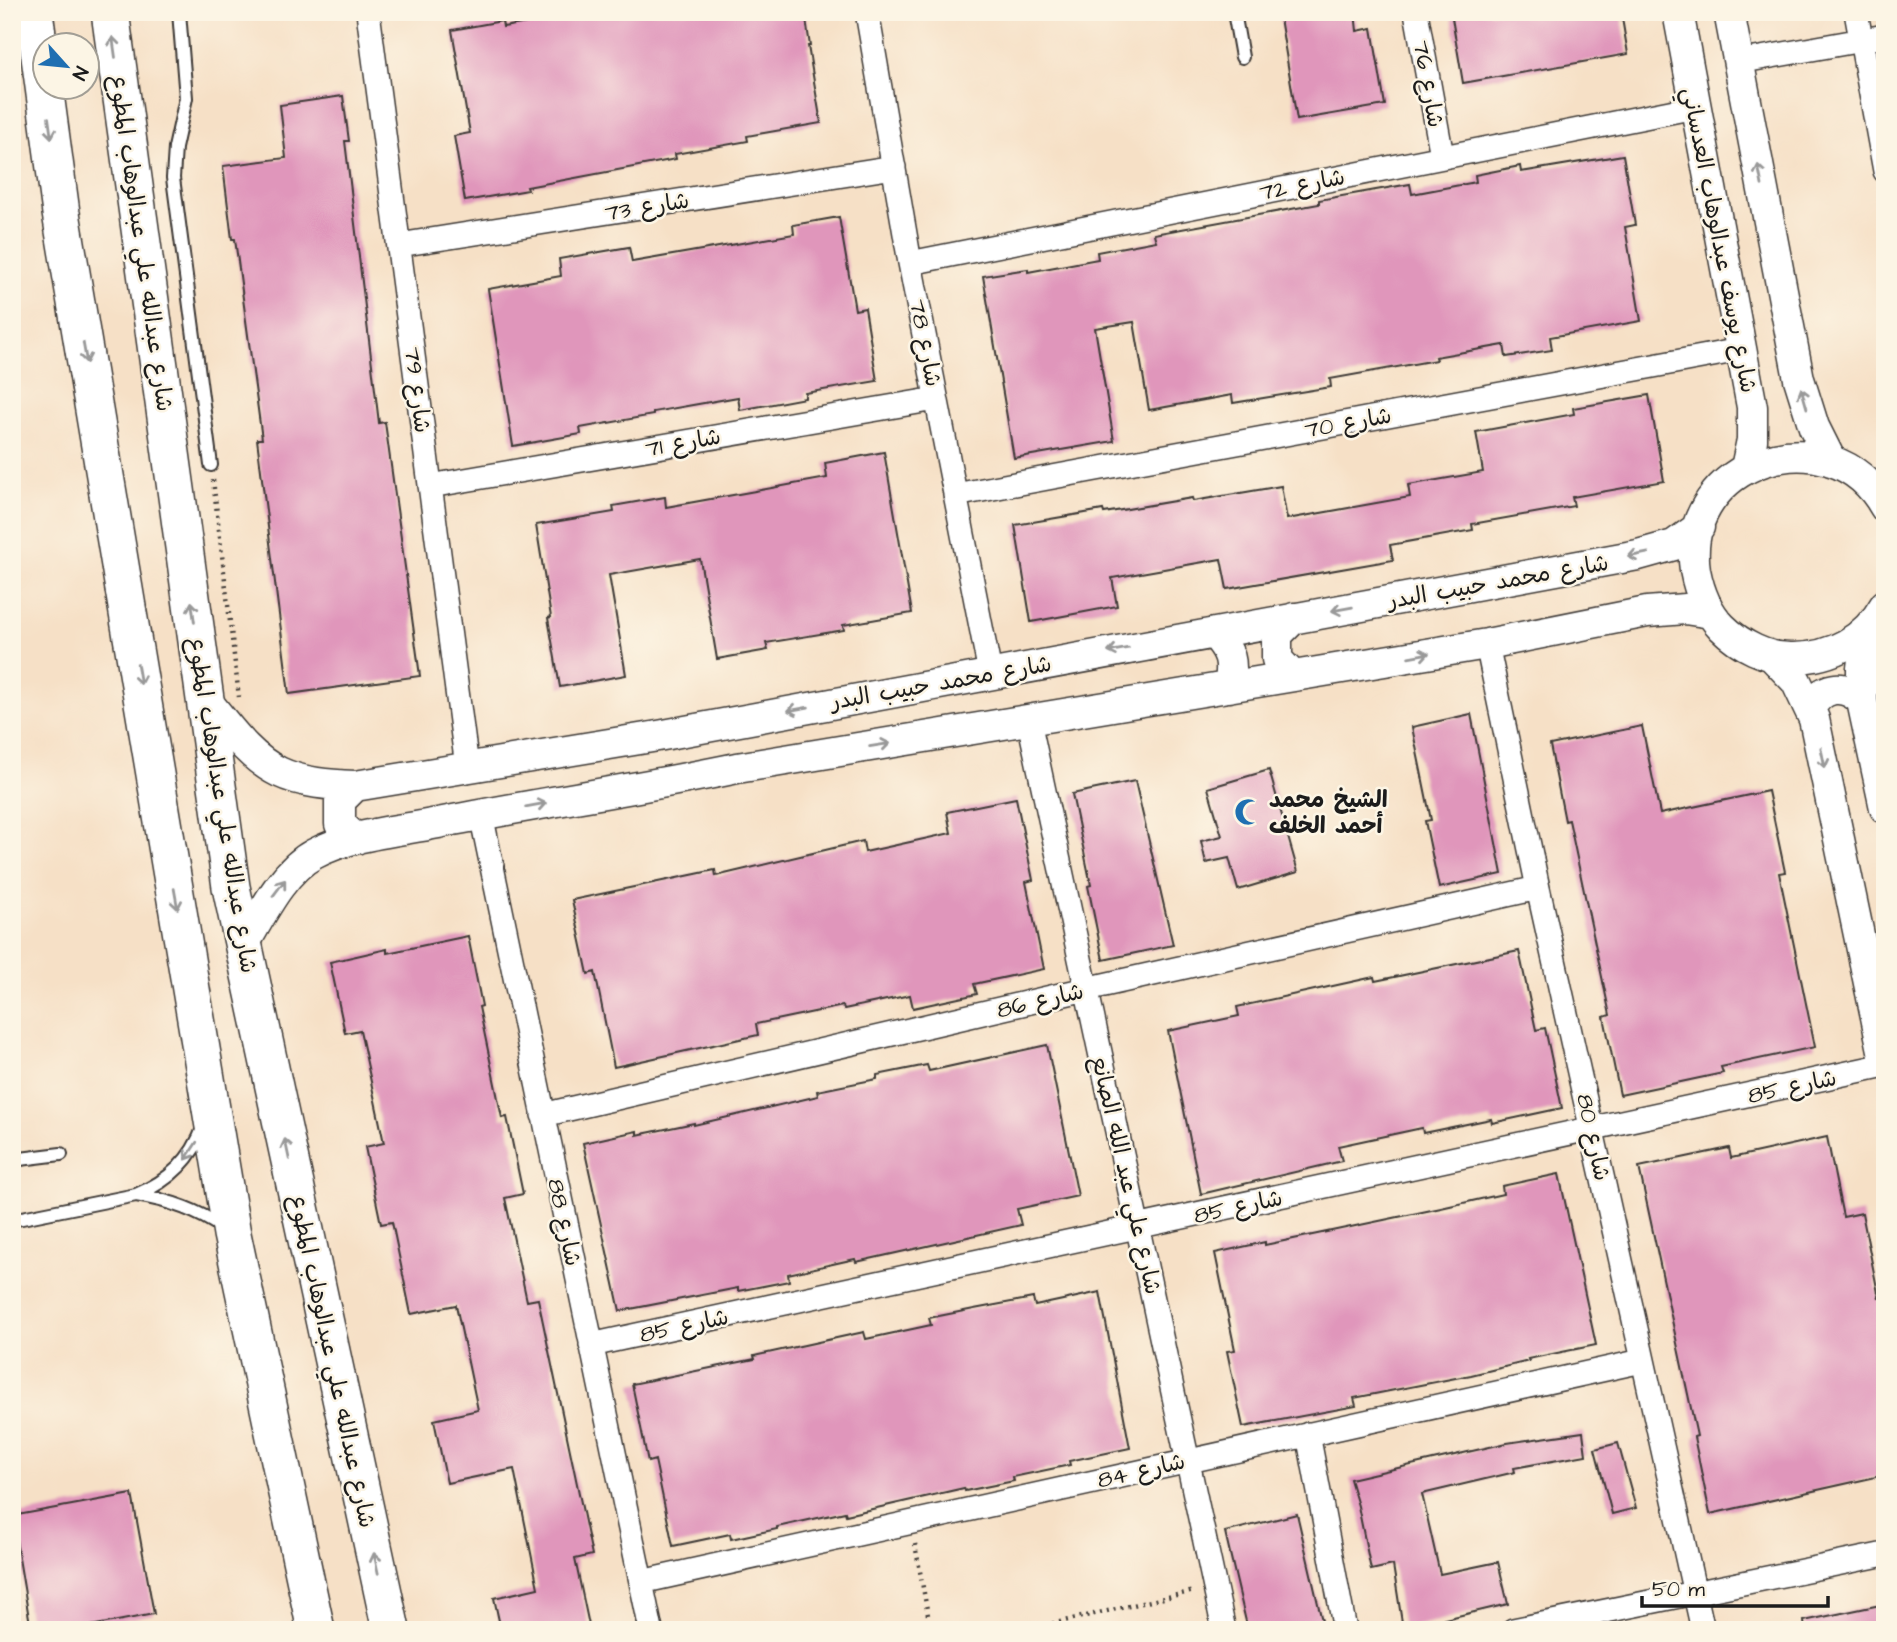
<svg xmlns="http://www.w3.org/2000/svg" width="1897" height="1642" font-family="'Architects Daughter','Playpen Sans Arabic',sans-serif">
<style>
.building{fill:#e096bb}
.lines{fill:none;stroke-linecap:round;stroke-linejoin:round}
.service-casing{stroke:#3d3936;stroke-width:16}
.minor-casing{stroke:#3d3936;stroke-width:26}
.tertiary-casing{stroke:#3d3936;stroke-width:33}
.primary-casing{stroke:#3d3936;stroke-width:40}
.path{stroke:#3d3936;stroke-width:4.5;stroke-dasharray:2 5;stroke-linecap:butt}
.service{stroke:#fff;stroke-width:12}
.minor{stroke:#fff;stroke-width:23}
.tertiary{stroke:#fff;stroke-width:30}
.primary{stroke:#fff;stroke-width:37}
.oneway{stroke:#999}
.labels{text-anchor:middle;stroke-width:5;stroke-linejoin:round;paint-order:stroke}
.street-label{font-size:23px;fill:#1c1c1c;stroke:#fcf5e5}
.poi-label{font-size:23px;font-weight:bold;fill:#1c1c1c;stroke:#fcf5e5;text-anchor:start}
</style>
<rect width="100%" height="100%" fill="#fcf5e5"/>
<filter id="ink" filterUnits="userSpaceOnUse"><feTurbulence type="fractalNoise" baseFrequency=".0143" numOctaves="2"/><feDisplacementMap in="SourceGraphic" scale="14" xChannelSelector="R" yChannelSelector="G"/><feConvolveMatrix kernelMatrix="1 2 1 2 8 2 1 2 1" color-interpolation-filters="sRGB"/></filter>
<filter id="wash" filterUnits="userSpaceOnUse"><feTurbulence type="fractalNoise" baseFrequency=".00686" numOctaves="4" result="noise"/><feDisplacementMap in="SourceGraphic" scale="28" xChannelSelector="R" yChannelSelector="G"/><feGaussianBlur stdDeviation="1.57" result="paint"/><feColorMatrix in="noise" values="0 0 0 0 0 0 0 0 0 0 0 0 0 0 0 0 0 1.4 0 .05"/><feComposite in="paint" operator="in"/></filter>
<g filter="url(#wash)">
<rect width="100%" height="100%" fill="#f6e0c6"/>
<g id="blocks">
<!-- building -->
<path class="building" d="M 591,12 L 805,12 L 810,46 L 808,46 L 821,123 L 747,136 L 748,141 L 675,154 L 676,159 L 527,187 L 528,190 L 465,201 L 454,136 L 470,133 L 452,30 L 502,21 L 503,27 Z
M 1279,12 L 1355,12 L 1357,31 L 1372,28 L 1385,105 L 1297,120 Z
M 1451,12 L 1621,12 L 1628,54 L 1463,83 Z
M 343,96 L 349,141 L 345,141 L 379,423 L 385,422 L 420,676 L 289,694 L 257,439 L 262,439 L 235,239 L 232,239 L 223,166 L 286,158 L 280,105 Z
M 1623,155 L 1635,225 L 1625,227 L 1641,321 L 1550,337 L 1552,350 L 1506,357 L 1504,345 L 1435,357 L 1436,360 L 1330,379 L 1331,387 L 1233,403 L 1232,395 L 1149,410 L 1134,322 L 1095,328 L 1114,441 L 1014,458 L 983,276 L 1028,269 L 1028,272 L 1098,259 L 1097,252 L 1156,241 L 1154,234 L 1319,204 L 1319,200 L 1410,184 L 1412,194 L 1476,182 L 1475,175 L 1520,166 L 1521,172 Z
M 839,217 L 855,310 L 865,308 L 877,381 L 805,393 L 805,398 L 740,410 L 738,397 L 653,412 L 653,415 L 580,428 L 581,434 L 513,446 L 488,289 L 561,276 L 559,259 L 629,247 L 632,262 L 794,234 L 793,225 Z
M 1649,395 L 1664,481 L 1572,497 L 1574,506 L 1472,524 L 1473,530 L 1390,545 L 1393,560 L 1227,589 L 1221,559 L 1112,578 L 1117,606 L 1031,622 L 1015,525 L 1103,510 L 1104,513 L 1192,498 L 1193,501 L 1281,486 L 1287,519 L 1410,497 L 1408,485 L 1483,472 L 1476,432 L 1574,414 L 1573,408 Z
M 884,452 L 912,613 L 843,625 L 844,630 L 766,643 L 768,650 L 717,659 L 700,559 L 609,575 L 626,675 L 560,687 L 548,618 L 551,617 L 536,525 L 614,512 L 613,506 L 665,497 L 666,507 L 827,478 L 825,463 Z
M 1471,714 L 1502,874 L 1439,888 L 1425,821 L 1431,820 L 1412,727 Z
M 1642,726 L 1660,814 L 1768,791 L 1785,872 L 1779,873 L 1815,1047 L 1721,1067 L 1723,1073 L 1620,1095 L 1604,1017 L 1610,1015 L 1569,820 L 1565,821 L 1550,745 Z
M 1269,770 L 1298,872 L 1238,890 L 1229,858 L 1206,863 L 1201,841 L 1222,836 L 1208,788 Z
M 1135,781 L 1173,945 L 1103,960 L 1088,886 L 1091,885 L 1072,794 Z
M 1016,798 L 1033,880 L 1026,882 L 1044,969 L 974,984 L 977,994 L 913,1008 L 910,995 L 844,1009 L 843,1006 L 756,1024 L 758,1035 L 614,1067 L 595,972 L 588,974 L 572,900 L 715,870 L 716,876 L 863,841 L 865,852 L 951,833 L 947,812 Z
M 468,936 L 482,1006 L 479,1007 L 502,1118 L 507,1117 L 523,1194 L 505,1198 L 527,1301 L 538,1299 L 592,1555 L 575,1559 L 590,1630 L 501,1630 L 494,1598 L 538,1588 L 514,1469 L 447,1483 L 434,1420 L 478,1410 L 456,1305 L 411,1314 L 392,1222 L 381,1224 L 365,1147 L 384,1143 L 360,1030 L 345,1033 L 330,962 L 387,949 L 387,953 Z
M 1519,951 L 1536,1030 L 1545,1028 L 1562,1108 L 1492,1123 L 1491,1119 L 1423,1133 L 1422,1128 L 1338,1146 L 1342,1161 L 1201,1194 L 1168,1031 L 1239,1016 L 1237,1007 L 1374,977 L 1375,981 Z
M 1047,1045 L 1078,1196 L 1017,1209 L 1021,1225 L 856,1262 L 855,1259 L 788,1274 L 789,1281 L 738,1291 L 738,1288 L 620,1311 L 583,1143 L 637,1131 L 637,1135 L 694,1123 L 694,1125 L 818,1096 L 817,1091 L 877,1079 L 877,1075 L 927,1065 L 929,1071 Z
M 1827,1137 L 1843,1217 L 1862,1213 L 1879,1298 L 1885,1297 L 1885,1475 L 1710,1514 L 1694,1437 L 1697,1436 L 1639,1167 L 1729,1148 L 1731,1158 Z
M 1559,1174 L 1596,1345 L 1528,1359 L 1529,1361 L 1471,1375 L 1354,1398 L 1356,1406 L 1243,1427 L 1227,1351 L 1235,1350 L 1215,1253 L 1265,1242 L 1265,1245 L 1441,1208 L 1503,1194 L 1502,1186 Z
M 1100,1292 L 1130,1448 L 1069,1461 L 1070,1465 L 1013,1477 L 1014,1481 L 965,1491 L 964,1488 L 846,1515 L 845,1512 L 777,1527 L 777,1529 L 731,1539 L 730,1534 L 673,1546 L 655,1460 L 648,1462 L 632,1384 L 755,1359 L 754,1356 L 864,1332 L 866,1339 L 931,1325 L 929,1318 L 974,1309 L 1033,1298 L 1035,1306 Z
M 1583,1432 L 1586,1455 L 1514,1468 L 1515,1472 L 1422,1494 L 1440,1574 L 1498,1562 L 1508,1604 L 1403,1629 L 1393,1565 L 1371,1570 L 1358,1506 L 1350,1479 L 1507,1443 Z
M 1618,1443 L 1636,1508 L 1612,1514 L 1595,1449 Z
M 132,1494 L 154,1614 L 70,1630 L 31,1630 L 12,1516 Z
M 1297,1514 L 1322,1621 L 1285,1630 L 1248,1630 L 1225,1532 Z
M 1885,1604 L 1885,1630 L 1805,1630 L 1804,1621 Z"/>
</g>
</g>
<g filter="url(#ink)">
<use href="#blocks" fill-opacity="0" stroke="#3d3936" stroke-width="2"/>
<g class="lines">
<defs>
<path id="service" d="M 179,12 L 186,98 L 175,148 L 173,178 L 211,465
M 1234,12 L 1242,57
M 12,1160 L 61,1154
M 136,1195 C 168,1200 197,1210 223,1228
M 12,1220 L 136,1195 C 169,1181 192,1160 204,1126"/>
<path id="minor" d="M 368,12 L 467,767
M 867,12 L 910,263 L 990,673
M 1416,12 L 1442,156
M 1856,12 L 1885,171
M 1738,62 L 1885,36
M 399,245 L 894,167
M 910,263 L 1695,107
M 430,486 L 936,399
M 955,495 L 1740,350
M 1487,644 L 1538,888 L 1703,1630
M 1029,721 L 1224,1630
M 481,814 L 651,1630
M 543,1115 L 1086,989 L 1538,888
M 591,1345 L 1885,1065
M 1308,1434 L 1345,1630
M 641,1582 L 1642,1361
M 1513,1630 L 1885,1554"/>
<path id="tertiary" d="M 1678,12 L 1752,407 L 1752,440 L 1746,468
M 1729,12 L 1799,379 L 1814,427 L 1831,461
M 1885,507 C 1831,410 1679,461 1695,570 C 1699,591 1707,612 1722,627 C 1740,645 1767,659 1793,658 C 1832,658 1866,639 1885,605
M 1867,629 L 1862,668 L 1862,701 L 1885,808
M 1214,633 C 1231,652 1234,661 1229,687
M 1772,656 L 1796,681 L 1814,719 L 1885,1060
M 1293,676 L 1277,659 L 1277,635 L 1294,618
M 205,699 C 227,725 248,757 279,772 C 302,783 330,785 355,786 L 658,736 L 1638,555 L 1674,545 L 1699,527
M 1810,709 C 1821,686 1844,682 1862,701
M 355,786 L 340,801 L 340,824 L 356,839
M 243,946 C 261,916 282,871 314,854 C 351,834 398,831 438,823 C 537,803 638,789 737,768 L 1487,644 L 1647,612 L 1685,609 L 1711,613"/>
<path id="primary" d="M 34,12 L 61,213 L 232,1234 L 316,1630
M 110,12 L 231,887 L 391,1630"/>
</defs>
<!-- service casing -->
<use href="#service" class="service-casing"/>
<!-- minor casing -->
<use href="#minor" class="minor-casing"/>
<!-- tertiary casing -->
<use href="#tertiary" class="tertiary-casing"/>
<!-- primary casing -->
<use href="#primary" class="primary-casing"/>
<!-- path -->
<path class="path" d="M 213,480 L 239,697
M 915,1544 L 930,1626
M 920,1630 C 930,1626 936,1625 946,1630
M 1025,1630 L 1194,1591"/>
<!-- service -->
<use href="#service" class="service"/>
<!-- minor -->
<use href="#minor" class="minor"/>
<!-- tertiary -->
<use href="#tertiary" class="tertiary"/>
<!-- primary -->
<use href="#primary" class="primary"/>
</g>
<!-- one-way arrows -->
<defs><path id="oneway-shaft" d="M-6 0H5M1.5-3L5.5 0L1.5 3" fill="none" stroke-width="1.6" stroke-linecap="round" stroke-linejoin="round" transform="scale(1.75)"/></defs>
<g class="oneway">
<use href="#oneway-shaft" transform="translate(114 47) rotate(-98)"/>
<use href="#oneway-shaft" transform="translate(50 128) rotate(82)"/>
<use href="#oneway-shaft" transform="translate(1760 175) rotate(-101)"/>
<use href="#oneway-shaft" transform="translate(85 353) rotate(80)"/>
<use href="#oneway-shaft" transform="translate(1804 398) rotate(-106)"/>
<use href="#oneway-shaft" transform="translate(1638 555) rotate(169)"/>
<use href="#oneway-shaft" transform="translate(1342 609) rotate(170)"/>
<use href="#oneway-shaft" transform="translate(193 612) rotate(-98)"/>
<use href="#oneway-shaft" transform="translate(1118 650) rotate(170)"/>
<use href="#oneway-shaft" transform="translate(1419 655) rotate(-10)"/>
<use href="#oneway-shaft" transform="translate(139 674) rotate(80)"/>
<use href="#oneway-shaft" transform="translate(798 709) rotate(170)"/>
<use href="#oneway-shaft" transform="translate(880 745) rotate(-9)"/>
<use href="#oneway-shaft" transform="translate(1823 758) rotate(78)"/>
<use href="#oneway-shaft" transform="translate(536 805) rotate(-10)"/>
<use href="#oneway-shaft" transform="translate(279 888) rotate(-53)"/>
<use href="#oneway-shaft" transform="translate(176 899) rotate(80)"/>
<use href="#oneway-shaft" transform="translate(287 1149) rotate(-102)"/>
<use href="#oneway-shaft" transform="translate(191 1151) rotate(123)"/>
<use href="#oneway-shaft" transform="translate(376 1563) rotate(-102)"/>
</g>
</g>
<!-- icons -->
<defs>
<symbol id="mosque-bare" viewBox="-9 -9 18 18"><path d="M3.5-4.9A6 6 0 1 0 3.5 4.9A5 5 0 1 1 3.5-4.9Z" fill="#1f6fb2" stroke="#fcf5e5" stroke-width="2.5" paint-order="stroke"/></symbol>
</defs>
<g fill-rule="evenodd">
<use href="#mosque-bare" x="1229" y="793" width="38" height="38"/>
</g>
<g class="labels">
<!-- street labels -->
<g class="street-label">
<text transform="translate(1429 84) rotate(80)" y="8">شارع 76</text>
<text transform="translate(1302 184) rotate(-11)" y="8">شارع 72</text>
<text transform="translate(647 206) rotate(-9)" y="8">شارع 73</text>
<text transform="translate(1720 240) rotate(79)" y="8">شارع يوسف عبدالوهاب العدساني</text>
<text transform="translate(142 243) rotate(82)" y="8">شارع عبدالله علي عبدالوهاب المطوع</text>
<text transform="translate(926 343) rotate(79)" y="8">شارع 78</text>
<text transform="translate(418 390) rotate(83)" y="8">شارع 79</text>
<text transform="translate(1348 422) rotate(-10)" y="8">شارع 70</text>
<text transform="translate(683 442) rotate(-10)" y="8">شارع 71</text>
<text transform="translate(1498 581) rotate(-10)" y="8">شارع محمد حبيب البدر</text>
<text transform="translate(941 682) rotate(-10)" y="8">شارع محمد حبيب البدر</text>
<text transform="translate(223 805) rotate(81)" y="8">شارع عبدالله علي عبدالوهاب المطوع</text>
<text transform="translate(1040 1000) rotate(-13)" y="8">شارع 86</text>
<text transform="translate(1792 1086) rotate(-12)" y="8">شارع 85</text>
<text transform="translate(1594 1137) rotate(78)" y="8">شارع 80</text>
<text transform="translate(1127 1175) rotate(77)" y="8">شارع علي عبد الله الصانع</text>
<text transform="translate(1238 1206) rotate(-12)" y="8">شارع 85</text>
<text transform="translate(565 1222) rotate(78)" y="8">شارع 88</text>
<text transform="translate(684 1325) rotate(-12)" y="8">شارع 85</text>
<text transform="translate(333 1361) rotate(78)" y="8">شارع عبدالله علي عبدالوهاب المطوع</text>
<text transform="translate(1141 1470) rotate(-13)" y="8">شارع 84</text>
</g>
<!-- poi labels -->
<g class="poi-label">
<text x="1269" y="807">الشيخ محمد<tspan x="1269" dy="26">أحمد الخلف</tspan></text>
</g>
</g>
<!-- margin -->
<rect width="1897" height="1642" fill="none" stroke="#fcf5e5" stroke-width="42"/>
<!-- north arrow -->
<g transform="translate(66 66) rotate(117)"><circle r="33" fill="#fcf5e5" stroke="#a29e95" stroke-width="2"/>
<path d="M0-5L12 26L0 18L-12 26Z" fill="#1f6fb2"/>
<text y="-10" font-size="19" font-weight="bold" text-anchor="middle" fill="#1c1c1c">N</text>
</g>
<!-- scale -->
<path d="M1642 1596v10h186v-10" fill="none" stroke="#1c1c1c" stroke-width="3.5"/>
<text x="1652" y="1596" font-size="21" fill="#1c1c1c" stroke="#fcf5e5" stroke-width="5" paint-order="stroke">50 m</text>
</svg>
